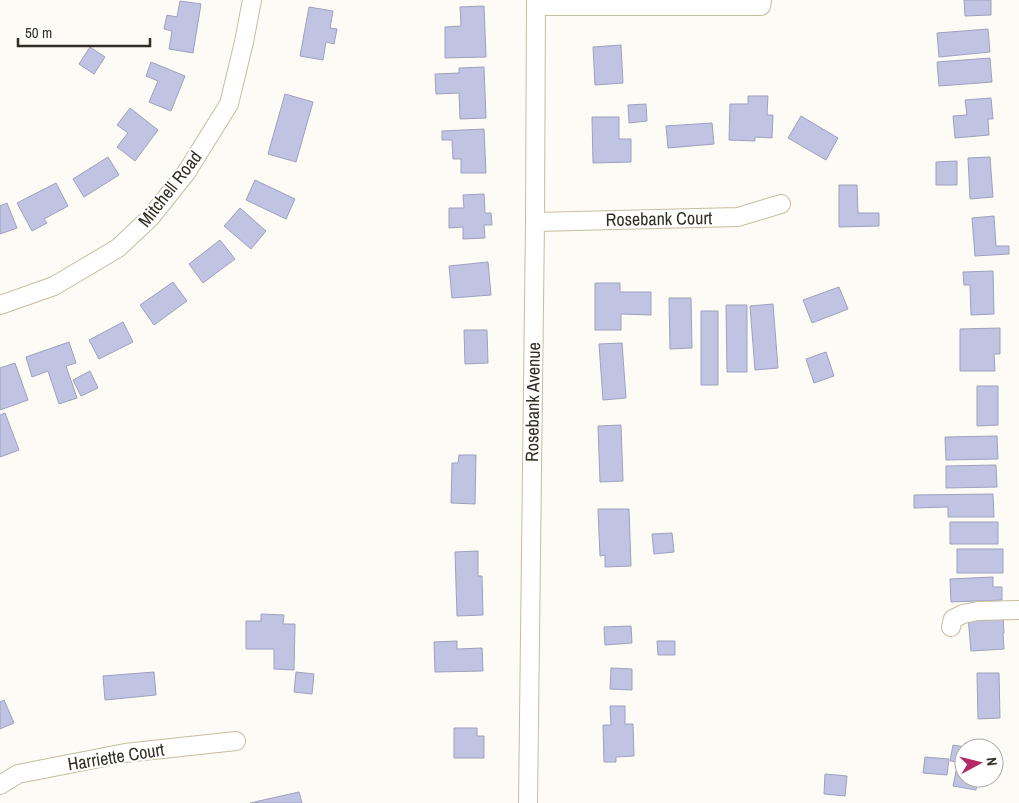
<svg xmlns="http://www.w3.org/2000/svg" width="1019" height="803" font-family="'Archivo Narrow',sans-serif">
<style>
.building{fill:#c0c3e1;stroke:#9ea1bf}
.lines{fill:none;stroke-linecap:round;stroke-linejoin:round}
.minor-casing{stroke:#c7bc9e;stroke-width:20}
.minor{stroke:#fff;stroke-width:18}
.labels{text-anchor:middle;stroke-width:4;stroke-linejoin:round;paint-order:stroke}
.street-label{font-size:18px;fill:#322e22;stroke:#fff}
</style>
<rect width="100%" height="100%" fill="#fdfbf5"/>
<!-- building -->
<path class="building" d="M 964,0 L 991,0 L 991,15 L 965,16 Z
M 180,1 L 201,4 L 193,53 L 169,49 L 172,31 L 164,29 L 167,15 L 177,17 Z
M 484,6 L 486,57 L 445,58 L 445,27 L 461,26 L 460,7 Z
M 309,7 L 333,11 L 330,28 L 337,29 L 334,44 L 326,42 L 323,60 L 300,56 Z
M 988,29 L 990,52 L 939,57 L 937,33 Z
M 621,45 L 623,83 L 595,85 L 593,47 Z
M 90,47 L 105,57 L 94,74 L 79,64 Z
M 990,58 L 992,82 L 939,86 L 937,62 Z
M 151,62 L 185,76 L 171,111 L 149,102 L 158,81 L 146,76 Z
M 484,67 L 486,118 L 460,119 L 459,93 L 436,94 L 435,74 L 459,73 L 459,68 Z
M 285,94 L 313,102 L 296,162 L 268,154 Z
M 748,96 L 768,96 L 767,115 L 773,115 L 772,138 L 755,137 L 755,141 L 729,140 L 730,104 L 748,104 Z
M 991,98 L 993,119 L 988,119 L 989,135 L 955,138 L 953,116 L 967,115 L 965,100 Z
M 646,104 L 647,121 L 629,123 L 628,105 Z
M 130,108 L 158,130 L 135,161 L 117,147 L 128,133 L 117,125 Z
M 801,116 L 838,138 L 826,160 L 788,138 Z
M 592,117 L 619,117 L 619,139 L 631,139 L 631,162 L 593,163 Z
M 712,123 L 714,144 L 668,148 L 666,126 Z
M 484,129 L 486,173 L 461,173 L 461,159 L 453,159 L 452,140 L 442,140 L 442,131 Z
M 108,157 L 119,175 L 84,197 L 73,179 Z
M 990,157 L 993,197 L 970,199 L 968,158 Z
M 957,161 L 957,185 L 936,185 L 936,162 Z
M 255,180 L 295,199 L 286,219 L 246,200 Z
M 56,183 L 68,206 L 44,219 L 47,223 L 32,231 L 17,203 Z
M 839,185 L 857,185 L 858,213 L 879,213 L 879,226 L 839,227 Z
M 484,194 L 485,213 L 491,213 L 492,225 L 484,225 L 485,238 L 463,239 L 463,227 L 449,228 L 449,208 L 464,208 L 463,195 Z
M 7,203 L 17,228 L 0,234 L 0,206 Z
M 240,208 L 266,231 L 251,249 L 224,226 Z
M 994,216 L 996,246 L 1009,246 L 1009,254 L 975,256 L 972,218 Z
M 220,240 L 235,259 L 203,283 L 189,264 Z
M 488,262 L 491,295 L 452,298 L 449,266 Z
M 993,271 L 994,314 L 971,315 L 970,285 L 964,285 L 963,272 Z
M 173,282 L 187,301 L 154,325 L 140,305 Z
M 595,283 L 620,283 L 620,292 L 651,292 L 651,315 L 621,314 L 621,330 L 595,330 Z
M 839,287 L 848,309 L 812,323 L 803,300 Z
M 669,298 L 691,298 L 692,348 L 670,349 Z
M 773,304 L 778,368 L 755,370 L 750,306 Z
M 726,305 L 747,305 L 747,372 L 727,372 Z
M 701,311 L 718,311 L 718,385 L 701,385 Z
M 123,322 L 133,342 L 99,359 L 89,340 Z
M 1000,328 L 1000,354 L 994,354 L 995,371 L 960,371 L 960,329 Z
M 464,330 L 487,330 L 488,363 L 465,364 Z
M 69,342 L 76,363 L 66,366 L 77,398 L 59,404 L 48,371 L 32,377 L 26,357 Z
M 622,343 L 626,398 L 603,400 L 599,344 Z
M 826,352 L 834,376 L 814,383 L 806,359 Z
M 15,363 L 28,400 L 0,410 L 0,368 Z
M 90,371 L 98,388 L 81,396 L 73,380 Z
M 977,386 L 998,386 L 998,425 L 977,426 Z
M 5,413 L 19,450 L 0,457 L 0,415 Z
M 621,425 L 623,481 L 600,482 L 598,426 Z
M 997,436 L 998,459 L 946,460 L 945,437 Z
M 459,455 L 476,455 L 475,504 L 451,503 L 452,463 L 458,463 Z
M 996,465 L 997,487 L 946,488 L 946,466 Z
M 993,494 L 994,517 L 948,517 L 948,507 L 914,508 L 914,495 Z
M 598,509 L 629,509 L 631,566 L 605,567 L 605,555 L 600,556 Z
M 950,522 L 998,522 L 998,544 L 950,544 Z
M 672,533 L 674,552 L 654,554 L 652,534 Z
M 957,549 L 1003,549 L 1003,573 L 957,573 Z
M 478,551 L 478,576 L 482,576 L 483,615 L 457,616 L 455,552 Z
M 993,577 L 993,587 L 1002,587 L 1002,600 L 951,602 L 950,579 Z
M 261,614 L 284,615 L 283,624 L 295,624 L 294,670 L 274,669 L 274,649 L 246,649 L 246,621 L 261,621 Z
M 1003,614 L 1004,633 L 1003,633 L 1004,649 L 971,651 L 968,617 Z
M 631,626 L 632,643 L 605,645 L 604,627 Z
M 457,641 L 457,649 L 482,648 L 483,671 L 435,672 L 434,642 Z
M 657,641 L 675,641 L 675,655 L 658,655 Z
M 611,668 L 632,669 L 632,690 L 610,689 Z
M 154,672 L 156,695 L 105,700 L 103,676 Z
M 296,672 L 314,674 L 312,694 L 294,692 Z
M 977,673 L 999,673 L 1000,718 L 978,719 Z
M 4,700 L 14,723 L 0,729 L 0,702 Z
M 610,706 L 625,706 L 625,724 L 633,724 L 634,756 L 616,757 L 616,762 L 604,762 L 603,725 L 611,725 Z
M 454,728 L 477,728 L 477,736 L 484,736 L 484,758 L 454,758 Z
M 965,743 L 984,746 L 984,748 L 964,748 L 964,778 L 978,778 L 976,790 L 953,786 L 958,762 L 950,761 L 953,745 L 965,747 Z
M 925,757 L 949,759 L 947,775 L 923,773 Z
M 825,774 L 847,776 L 845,796 L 824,794 Z
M 299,792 L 302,803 L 250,803 Z"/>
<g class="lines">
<defs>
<path id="minor" d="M 536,6 L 761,6 L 762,0
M 535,222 L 738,217 L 781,204
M 0,305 L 54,286 L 118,248 L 150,218 L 186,173 L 229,104 L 244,42 L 252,0
M 951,627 L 953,619 L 963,614 L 978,611 L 1019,610
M 0,785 L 18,774 L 125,753 L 236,741
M 528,803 L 535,222 L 536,0"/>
</defs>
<!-- minor casing -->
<use href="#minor" class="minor-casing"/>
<!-- minor -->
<use href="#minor" class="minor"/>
</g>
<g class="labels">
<!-- street labels -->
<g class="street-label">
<text transform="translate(170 189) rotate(-52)" y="6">Mitchell Road</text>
<text transform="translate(659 219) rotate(-1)" y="6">Rosebank Court</text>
<text transform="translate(533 402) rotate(-89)" y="6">Rosebank Avenue</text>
<text transform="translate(116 757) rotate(-9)" y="6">Harriette Court</text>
</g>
</g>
<!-- north arrow -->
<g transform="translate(979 763) rotate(83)"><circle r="24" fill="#ffffff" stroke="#adaba7"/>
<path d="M0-4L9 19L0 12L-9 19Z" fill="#b32967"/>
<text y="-8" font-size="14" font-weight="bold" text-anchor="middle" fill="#322e22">N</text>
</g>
<!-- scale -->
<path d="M18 38v8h132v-8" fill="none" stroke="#322e22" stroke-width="2.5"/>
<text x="25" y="38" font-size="15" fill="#322e22" stroke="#ffffff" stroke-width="4" paint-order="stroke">50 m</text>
</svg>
